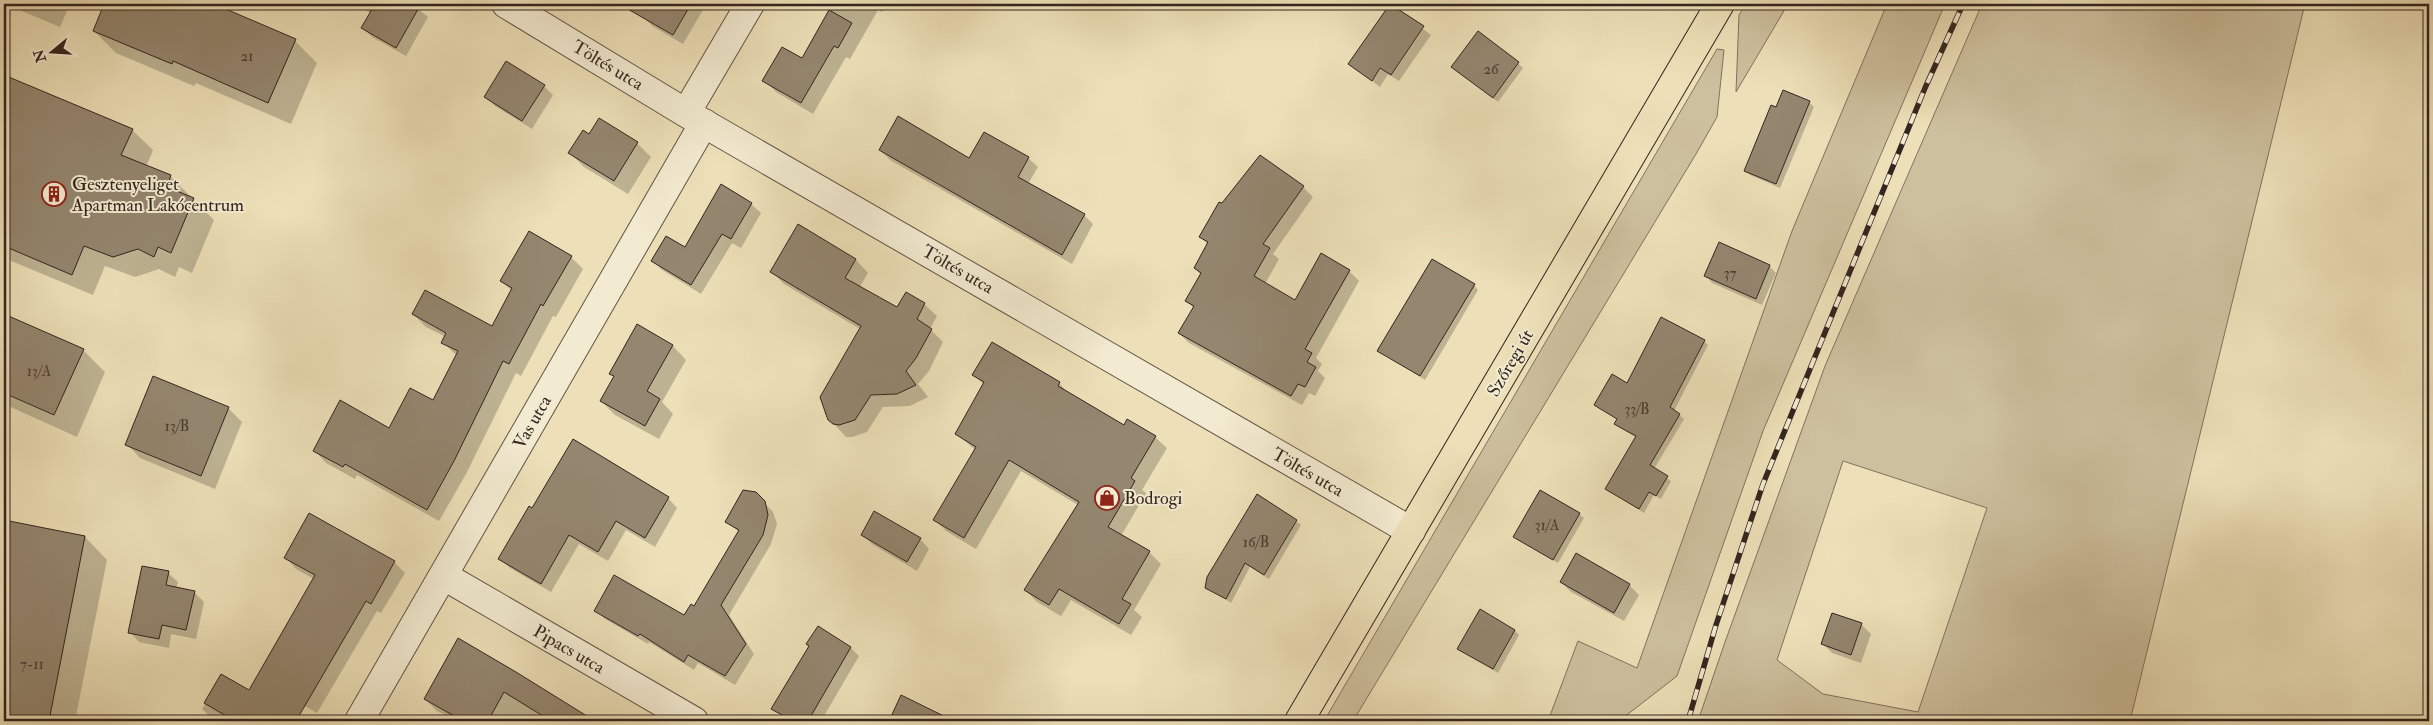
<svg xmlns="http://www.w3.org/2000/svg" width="2433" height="725" font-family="'IM FELL Double Pica',serif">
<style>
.green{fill:#cdc09e;stroke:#80725e;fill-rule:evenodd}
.shadow{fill:#0003}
.building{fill:#94866f;stroke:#33251f}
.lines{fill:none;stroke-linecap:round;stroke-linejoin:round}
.minor-casing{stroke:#625445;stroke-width:30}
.major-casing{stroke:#33251f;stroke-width:30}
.minor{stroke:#f3ebd1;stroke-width:28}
.major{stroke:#ede0b8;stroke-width:28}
.rail-casing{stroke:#33251f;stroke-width:5.5}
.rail{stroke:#f3ebd1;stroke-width:4;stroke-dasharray:11;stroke-linecap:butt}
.labels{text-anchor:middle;stroke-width:4;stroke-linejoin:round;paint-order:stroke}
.number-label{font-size:15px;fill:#4b3d33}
.street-label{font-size:18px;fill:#33251f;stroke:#f3ebd1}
.poi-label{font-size:18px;fill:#33251f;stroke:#f3ebd1;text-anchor:start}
</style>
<rect width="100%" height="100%" fill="#ede0b8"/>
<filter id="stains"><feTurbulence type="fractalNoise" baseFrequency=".004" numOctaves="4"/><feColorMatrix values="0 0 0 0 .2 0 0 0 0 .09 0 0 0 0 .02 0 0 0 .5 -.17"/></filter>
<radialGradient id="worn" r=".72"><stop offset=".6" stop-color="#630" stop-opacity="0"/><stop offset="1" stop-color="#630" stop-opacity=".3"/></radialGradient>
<!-- green -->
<path class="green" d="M 1746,4 L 1788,4 L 1736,92 L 1739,15 Z
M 1887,4 L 1945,4 L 1763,431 L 1677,676 L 1619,721 L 1548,721 L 1578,641 L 1637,668 L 1792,231 Z
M 1982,4 L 2305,4 L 2130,721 L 1698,721 L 1725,642 L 1825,366 ZM 1843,461 L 1987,508 L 1918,712 L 1823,694 L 1777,660 Z
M 1717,49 L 1724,50 L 1717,117 L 1696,154 L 1353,721 L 1324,721 Z"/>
<!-- shadow -->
<path class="shadow" d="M 5,4 L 70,4 L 60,27 Z
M 105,4 L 216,4 L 221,8 L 295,41 L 317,63 L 291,124 L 196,83 L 194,86 L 116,53 L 94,31 Z
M 351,4 L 412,4 L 428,17 L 406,56 L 372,37 L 363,28 L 371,13 Z
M 650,4 L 699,4 L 704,8 L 683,44 L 652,26 L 643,16 Z
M 834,4 L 887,4 L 882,12 L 878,10 L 850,59 L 846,57 L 813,114 L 776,92 L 764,80 L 802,60 Z
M 1391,5 L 1431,35 L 1399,81 L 1388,74 L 1380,87 L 1349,63 Z
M 1518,63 L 1523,68 L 1498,102 L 1452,67 Z
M 4,76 L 132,130 L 153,150 L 146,167 L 170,176 L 214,220 L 192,273 L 179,267 L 175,277 L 159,269 L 135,277 L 105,266 L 93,295 L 4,258 Z
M 544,86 L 553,95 L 532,129 L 495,106 L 486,97 Z
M 1809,102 L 1814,107 L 1780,188 L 1750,175 L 1745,171 L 1776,109 Z
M 590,135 L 637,143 L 651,157 L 628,194 L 584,167 L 570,153 Z
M 880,150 L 969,160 L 1028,158 L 1038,167 L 1028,184 L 1084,215 L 1093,224 L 1072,264 L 890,160 Z
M 1303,187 L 1313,197 L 1273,254 L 1279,259 L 1265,284 L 1296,301 L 1349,271 L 1359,281 L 1316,358 L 1322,364 L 1318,371 L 1325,378 L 1315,396 L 1309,393 L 1302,405 L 1189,343 L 1179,333 L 1194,308 L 1186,301 L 1201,275 L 1195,268 L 1208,245 L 1201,237 L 1222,205 Z
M 751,204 L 761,213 L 741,248 L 732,243 L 701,294 L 662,270 L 653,261 L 685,249 Z
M 799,226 L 856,260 L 868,273 L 859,288 L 898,309 L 924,304 L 937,316 L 930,329 L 943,342 L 929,371 L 918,384 L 928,397 L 910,406 L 883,407 L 867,432 L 852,437 L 846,437 L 825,414 L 821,397 L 860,329 L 784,284 L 772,272 Z
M 571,257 L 583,269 L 556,317 L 553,316 L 521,376 L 516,373 L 466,474 L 439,521 L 357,475 L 355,479 L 326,463 L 314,450 L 390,430 L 434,402 L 457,356 L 443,342 L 446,337 L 426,327 L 413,314 L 493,327 L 512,291 L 501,281 Z
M 1769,266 L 1776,273 L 1762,305 L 1712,283 L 1706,276 Z
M 1474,285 L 1478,290 L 1425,380 L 1379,350 Z
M 4,315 L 83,350 L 105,372 L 77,437 L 4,404 Z
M 637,326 L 673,346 L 686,360 L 662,402 L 673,414 L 659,439 L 615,415 L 601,401 L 614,377 L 611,373 Z
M 1704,341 L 1708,345 L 1674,411 L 1684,419 L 1654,469 L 1671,481 L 1661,499 L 1654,495 L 1644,513 L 1606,489 L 1637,438 L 1620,428 L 1616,424 L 1618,420 L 1596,405 Z
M 974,375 L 1059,383 L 1069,394 L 1124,426 L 1155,437 L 1167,448 L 1142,490 L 1146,493 L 1121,536 L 1149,552 L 1161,564 L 1134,610 L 1142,617 L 1131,635 L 1071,600 L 1061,616 L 1037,602 L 1025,590 L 1078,505 L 1021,471 L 976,549 L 946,531 L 935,520 L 975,450 L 956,433 L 984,385 Z
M 228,408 L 242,422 L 215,489 L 140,458 L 127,444 Z
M 755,493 L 773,512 L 777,524 L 771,544 L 729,615 L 754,654 L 735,685 L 698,663 L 694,670 L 649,642 L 648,644 L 605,619 L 596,610 L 685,617 L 694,608 L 739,532 L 727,522 Z
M 668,498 L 677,508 L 655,547 L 626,530 L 608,561 L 579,544 L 551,592 L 510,568 L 500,559 L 532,509 Z
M 1579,514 L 1584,518 L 1558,563 L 1515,537 Z
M 4,521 L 85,537 L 107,560 L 75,721 L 4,721 L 4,614 L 6,602 L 4,602 Z
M 1296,521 L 1301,525 L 1269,579 L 1250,567 L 1231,603 L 1207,587 Z
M 862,534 L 920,539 L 929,549 L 917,571 L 872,544 Z
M 286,558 L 394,562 L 405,573 L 381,613 L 377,611 L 317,713 L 293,699 L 280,721 L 215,721 L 202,709 L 222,676 L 249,692 L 314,579 L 296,569 Z
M 168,573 L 178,582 L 176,589 L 194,592 L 204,602 L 196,639 L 171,634 L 169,648 L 139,642 L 130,632 Z
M 1561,582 L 1629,585 L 1639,595 L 1624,621 L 1571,592 Z
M 1861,624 L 1871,634 L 1861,663 L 1832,653 L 1823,644 Z
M 818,628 L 851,648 L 859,656 L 821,721 L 789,721 L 773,708 L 810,647 Z
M 1515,631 L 1519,635 L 1498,673 L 1458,649 Z
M 458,639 L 593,721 L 456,721 L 437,711 L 425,699 Z
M 902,697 L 952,721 L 890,721 Z"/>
<!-- building -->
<path class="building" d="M 104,4 L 214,4 L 296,39 L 268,103 L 173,61 L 172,64 L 93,31 Z
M 375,4 L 421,4 L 396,48 L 361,28 Z
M 619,4 L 691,4 L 673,35 Z
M 1390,4 L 1424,26 L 1391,75 L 1380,68 L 1372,81 L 1348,64 Z
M 829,10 L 852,23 L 838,48 L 834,46 L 801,103 L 762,81 L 782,47 L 802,58 Z
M 1478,31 L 1519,62 L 1493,98 L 1451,67 Z
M 506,61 L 545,85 L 522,121 L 484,97 Z
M 4,75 L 133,129 L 121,155 L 171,175 L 167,187 L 194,198 L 171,253 L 158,247 L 154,257 L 138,249 L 113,257 L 84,246 L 72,275 L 4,246 Z
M 1783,90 L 1810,101 L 1776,184 L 1744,171 L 1771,105 L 1776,107 Z
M 898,116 L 969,158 L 984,132 L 1029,157 L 1018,177 L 1085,214 L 1062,255 L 879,150 Z
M 599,118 L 638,142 L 614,181 L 568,153 L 583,130 L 589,134 Z
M 1260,155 L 1304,186 L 1263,244 L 1270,248 L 1254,276 L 1295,300 L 1321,253 L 1350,270 L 1305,349 L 1312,353 L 1307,362 L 1316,367 L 1305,387 L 1298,384 L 1291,396 L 1178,333 L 1194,306 L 1185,301 L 1201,273 L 1194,268 L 1208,242 L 1199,237 L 1219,202 L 1222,203 Z
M 721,184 L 752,203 L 731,239 L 722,234 L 691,285 L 651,261 L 666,236 L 685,247 Z
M 798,224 L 856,259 L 845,278 L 897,307 L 906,292 L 925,303 L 917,319 L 932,329 L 916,358 L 906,371 L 916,385 L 897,394 L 871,395 L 855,420 L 839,425 L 833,424 L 828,420 L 820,397 L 861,326 L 770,272 Z
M 529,231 L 572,256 L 543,306 L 541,304 L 509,364 L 503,361 L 454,461 L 427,510 L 345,464 L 343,467 L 313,451 L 340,400 L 389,428 L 410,388 L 433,400 L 458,351 L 441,343 L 446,333 L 412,314 L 425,290 L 492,326 L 512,288 L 500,281 Z
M 1719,242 L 1770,265 L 1756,299 L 1704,276 Z
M 1432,259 L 1475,284 L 1420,376 L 1377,351 Z
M 4,314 L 84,349 L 54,415 L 4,393 Z
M 1661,317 L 1705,340 L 1670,407 L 1680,414 L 1650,465 L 1668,476 L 1656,496 L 1649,492 L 1639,509 L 1605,489 L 1636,436 L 1614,424 L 1617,419 L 1594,405 L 1612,374 L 1627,383 Z
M 637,324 L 673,345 L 647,391 L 660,399 L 645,426 L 600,401 L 614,376 L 609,374 Z
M 992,342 L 1060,382 L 1058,386 L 1124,425 L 1127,419 L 1156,436 L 1131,478 L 1135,481 L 1108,527 L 1150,551 L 1122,599 L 1131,604 L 1119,624 L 1059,589 L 1049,605 L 1024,590 L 1079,502 L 1009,460 L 964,538 L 933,520 L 976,447 L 955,434 L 984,382 L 972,375 Z
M 153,376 L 229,407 L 201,476 L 125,445 Z
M 573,439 L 669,497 L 645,538 L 616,521 L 598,552 L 569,535 L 541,584 L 498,559 L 529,506 L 532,508 Z
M 743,490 L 756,492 L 765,501 L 768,515 L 763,535 L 721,605 L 746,644 L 725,676 L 688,655 L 684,662 L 640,634 L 638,636 L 594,611 L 614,575 L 684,615 L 691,604 L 694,606 L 739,530 L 725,522 Z
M 1540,490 L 1580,513 L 1553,560 L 1513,537 Z
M 1257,494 L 1297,520 L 1264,575 L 1245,563 L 1226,599 L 1205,588 L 1207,577 Z
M 874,511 L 921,538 L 907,562 L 861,535 Z
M 309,513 L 395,561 L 371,604 L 366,601 L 296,721 L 235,721 L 204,703 L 221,674 L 249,690 L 315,575 L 284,558 Z
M 4,520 L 85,536 L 49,721 L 4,721 L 4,607 L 8,585 L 4,584 Z
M 1576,553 L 1630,584 L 1614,613 L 1560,582 Z
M 142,566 L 169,571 L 166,585 L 195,591 L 186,630 L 162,625 L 159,639 L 128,633 Z
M 1480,609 L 1515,630 L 1493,669 L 1457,649 Z
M 1832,613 L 1862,623 L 1851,655 L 1821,644 Z
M 818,626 L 851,647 L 808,721 L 793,721 L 771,709 L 809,646 L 806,644 Z
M 458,638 L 516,672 L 595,721 L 551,721 L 504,692 L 488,721 L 463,721 L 424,699 Z
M 901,695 L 954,721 L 889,721 Z"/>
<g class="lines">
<defs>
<path id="minor" d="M 506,4 L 686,113 L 1411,531
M 686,113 L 750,4
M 444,576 L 694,721
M 359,721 L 704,123"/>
<path id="major" d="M 1299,721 L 1720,4"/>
</defs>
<!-- minor casing -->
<use href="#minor" class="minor-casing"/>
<!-- major casing -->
<use href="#major" class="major-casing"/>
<!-- minor -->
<use href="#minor" class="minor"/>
<!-- major -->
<use href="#major" class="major"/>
<defs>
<path id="rail" d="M 1688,721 L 1716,625 L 1763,484 L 1925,88 L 1963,4"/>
</defs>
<!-- rail casing -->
<use href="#rail" class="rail-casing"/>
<!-- rail -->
<use href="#rail" class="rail"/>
</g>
<!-- icons -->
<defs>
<symbol id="building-ring" viewBox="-11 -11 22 22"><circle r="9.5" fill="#f3ebd1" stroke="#8f2418" stroke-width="1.5"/><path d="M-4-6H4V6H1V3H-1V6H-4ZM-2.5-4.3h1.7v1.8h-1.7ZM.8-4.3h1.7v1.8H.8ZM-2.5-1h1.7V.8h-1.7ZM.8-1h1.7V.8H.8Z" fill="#8f2418"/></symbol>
<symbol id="shop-ring" viewBox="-11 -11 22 22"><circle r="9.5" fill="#f3ebd1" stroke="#8f2418" stroke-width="1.5"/><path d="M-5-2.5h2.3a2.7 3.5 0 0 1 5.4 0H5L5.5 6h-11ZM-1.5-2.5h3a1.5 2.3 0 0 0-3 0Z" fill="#8f2418"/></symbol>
</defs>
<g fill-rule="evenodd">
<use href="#building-ring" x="40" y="180" width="28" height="28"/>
<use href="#shop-ring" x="1093" y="484" width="28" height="28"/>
</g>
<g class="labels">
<!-- number labels -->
<g class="number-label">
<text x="247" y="61">21</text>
<text x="1491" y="74">26</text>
<text x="1730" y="278">37</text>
<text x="39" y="376">13/A</text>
<text x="1637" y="414">33/B</text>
<text x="177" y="431">13/B</text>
<text x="1547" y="530">31/A</text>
<text x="1256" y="547">16/B</text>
<text x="32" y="669">7-11</text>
</g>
<!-- street labels -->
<g class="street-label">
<text transform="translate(608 65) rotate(31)" y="6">Töltés utca</text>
<text transform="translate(958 269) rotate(30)" y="6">Töltés utca</text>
<text transform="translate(1510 363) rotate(-60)" y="6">Szőregi út</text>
<text transform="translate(532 422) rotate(-60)" y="6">Vas utca</text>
<text transform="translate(1308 472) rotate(30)" y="6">Töltés utca</text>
<text transform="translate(569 649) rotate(30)" y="6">Pipacs utca</text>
</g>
<!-- poi labels -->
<g class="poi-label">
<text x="72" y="190">Gesztenyeliget<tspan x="72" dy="21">Apartman Lakócentrum</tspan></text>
<text x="1124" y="504">Bodrogi</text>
</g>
</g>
<!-- margin -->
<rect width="2433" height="725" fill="none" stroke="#ede0b8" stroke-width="20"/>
<rect x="5" y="5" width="2423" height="715" fill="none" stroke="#33251f" stroke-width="2.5"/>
<rect x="10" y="10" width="2413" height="705" fill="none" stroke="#33251f"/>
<!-- north arrow -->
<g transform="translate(52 52) rotate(252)" stroke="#f3ebd1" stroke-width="4" paint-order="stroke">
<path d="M0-4L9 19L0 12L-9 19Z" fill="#33251f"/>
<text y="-8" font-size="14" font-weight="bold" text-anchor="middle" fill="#33251f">N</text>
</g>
<rect width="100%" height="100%" filter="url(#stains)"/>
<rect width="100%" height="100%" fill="url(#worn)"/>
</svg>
